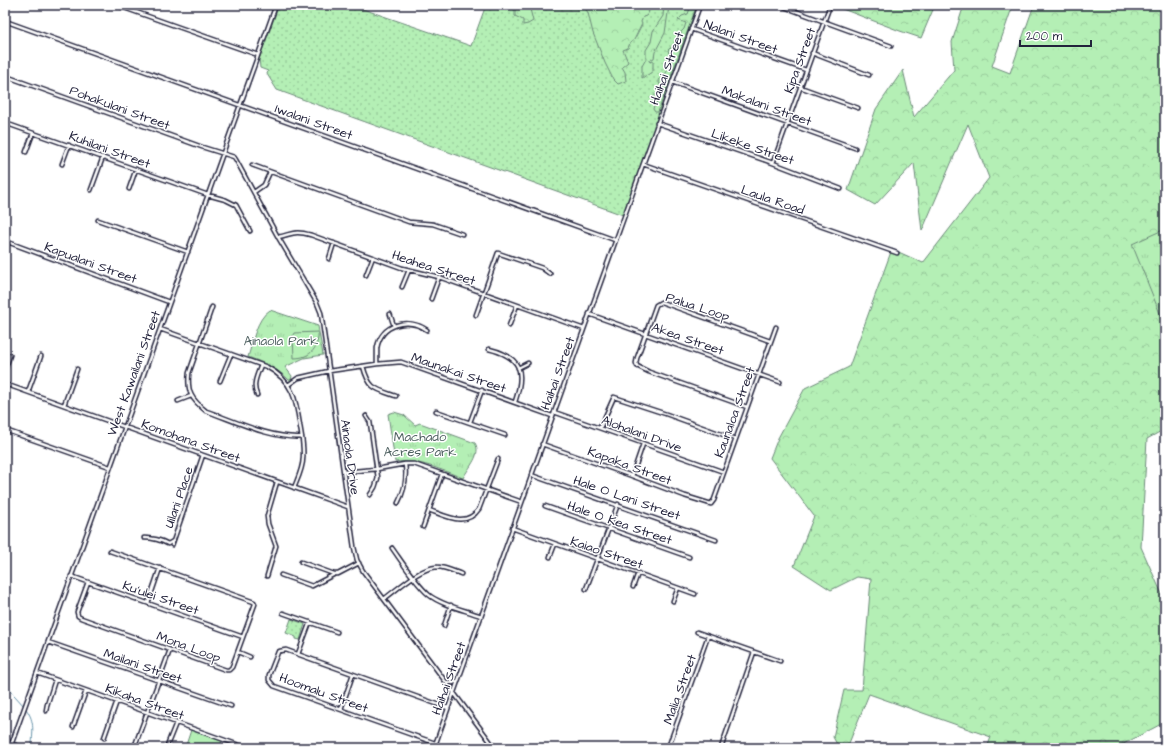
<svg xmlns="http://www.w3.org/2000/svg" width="1170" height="753" font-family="'Architects Daughter',sans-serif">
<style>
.grass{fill:url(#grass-dots);stroke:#6b8878}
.forest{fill:url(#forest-crowns);stroke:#6b8878}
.park{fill:url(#park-tufts);stroke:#6b8878}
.garden{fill:#b4efb5;stroke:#6b8878}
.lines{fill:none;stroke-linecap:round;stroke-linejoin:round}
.stream{stroke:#6693aa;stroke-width:1}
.minor-casing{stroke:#22223b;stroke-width:5.5}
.minor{stroke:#fff;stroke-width:2.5}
.labels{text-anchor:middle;stroke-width:3;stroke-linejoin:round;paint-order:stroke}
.street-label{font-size:13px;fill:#22223b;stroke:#fff}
.park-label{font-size:13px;fill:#4e6060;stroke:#fff}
</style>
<defs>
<pattern id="grass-dots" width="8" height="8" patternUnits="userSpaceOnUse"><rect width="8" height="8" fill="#b4efb5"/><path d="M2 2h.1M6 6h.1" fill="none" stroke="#9acd9d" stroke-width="1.8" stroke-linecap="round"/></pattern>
<pattern id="forest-crowns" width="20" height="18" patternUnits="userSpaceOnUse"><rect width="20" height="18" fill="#b4efb5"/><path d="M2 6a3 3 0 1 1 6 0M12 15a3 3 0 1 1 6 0" fill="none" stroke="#9acd9d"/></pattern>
<pattern id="park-tufts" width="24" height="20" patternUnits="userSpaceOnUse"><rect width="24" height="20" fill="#b4efb5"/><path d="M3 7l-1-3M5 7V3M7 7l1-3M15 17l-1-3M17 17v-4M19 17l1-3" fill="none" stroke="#9acd9d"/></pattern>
</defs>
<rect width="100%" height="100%" fill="#fff"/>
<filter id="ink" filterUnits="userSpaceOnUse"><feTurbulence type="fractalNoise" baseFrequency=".025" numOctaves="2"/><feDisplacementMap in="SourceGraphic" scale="8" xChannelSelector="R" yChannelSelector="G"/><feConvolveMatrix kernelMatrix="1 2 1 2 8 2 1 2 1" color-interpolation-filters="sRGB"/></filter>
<g filter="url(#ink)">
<!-- grass -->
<path class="grass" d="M 279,5 L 351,5 L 471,46 L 486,5 L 698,5 L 623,215 L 277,90 L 267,74 L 268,71 L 260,68 L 259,59 Z
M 291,619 L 305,624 L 300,640 L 296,639 L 296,637 L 286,633 Z"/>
<!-- forest -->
<path class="forest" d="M 517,5 L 529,5 L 533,21 L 528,24 L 523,25 L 523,20 L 515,16 L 515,10 Z
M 584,5 L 645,5 L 649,12 L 646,16 L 643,17 L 641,22 L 642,24 L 634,40 L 630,43 L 628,48 L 623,50 L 628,62 L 622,67 L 625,72 L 626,81 L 618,84 L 613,79 L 605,63 L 593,33 L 588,13 Z
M 664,5 L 668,5 L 669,6 L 665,33 L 655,52 L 654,58 L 650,60 L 650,62 L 653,61 L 653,71 L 649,74 L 642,78 L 642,66 L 646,59 L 646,50 L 651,42 L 653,31 L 663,16 Z
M 691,5 L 697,5 L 658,112 L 655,112 L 653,109 L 654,106 L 656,106 L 657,103 L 652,99 C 655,93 662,93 663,86 L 660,85 C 657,78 663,76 667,72 L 666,67 L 671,59 L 668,50 L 670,48 L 672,48 L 673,45 L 676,44 L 681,34 L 681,32 L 684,29 L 686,23 L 678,20 L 682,16 L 688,14 Z
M 832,5 L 935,5 L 921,38 L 900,31 Z
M 964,5 L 1013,5 L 992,66 L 1010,73 L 1034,5 L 1165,5 L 1165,429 L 1147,439 L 1141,547 L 1165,601 L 1165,722 L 1116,748 L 987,748 L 991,737 L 869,694 L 847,748 L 839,748 L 833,737 L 844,690 L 862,690 L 871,579 L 857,577 L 831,590 L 794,566 L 814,516 L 770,458 L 778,438 L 805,388 L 849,367 L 892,249 L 923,263 L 989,178 L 968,124 L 922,231 L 914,163 L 875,205 L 848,190 L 876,109 L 903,70 L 914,117 L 954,70 L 952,42 Z"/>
<!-- park -->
<path class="park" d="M 1165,229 L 1165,326 L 1132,244 Z
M 270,310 L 318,326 L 323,355 L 304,358 L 285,367 L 292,376 L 291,380 L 289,380 C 277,368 264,363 248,357 C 253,342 256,319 270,310 Z
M 394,412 L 404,415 L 415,425 L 420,423 L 475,443 C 482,454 469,467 463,478 C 441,470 419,459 395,462 L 388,414 Z
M 191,730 L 222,741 L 219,748 L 185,748 Z"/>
<!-- garden -->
<path class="garden" d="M 318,332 C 319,347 311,358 294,358 L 293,335 L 294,333 Z"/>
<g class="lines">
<!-- stream -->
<path class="stream" d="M 5,685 L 24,706
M 26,709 C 36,722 32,733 32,748"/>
<defs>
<path id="minor" d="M 116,5 L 258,55
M 779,5 L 891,46
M 5,21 L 615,240
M 691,29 L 806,70
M 812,53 L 869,75
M 11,78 L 202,147 L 234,157 L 236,160 L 278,237 L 317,303 L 321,313 L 354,547 L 357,560 L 363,571 L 495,748
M 672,82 L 855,148
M 800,87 L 858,108
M 5,123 L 208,195 L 226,200 L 236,205 L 250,231
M 657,123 L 773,163 L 841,189
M 26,152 L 33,133
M 773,163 L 829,8
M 62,164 L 69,145
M 643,164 L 897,253
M 252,165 L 409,222 L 433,224 L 462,234
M 129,189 L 136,169
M 91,190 L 103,157
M 254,192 L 264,185 L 270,172
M 98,220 L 188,252
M 278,237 C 293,234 294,230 311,235 L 402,268 L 439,277 L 584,329
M 5,241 L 169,302
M 329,259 L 334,243
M 366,275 L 373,257
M 402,287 L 409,270
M 431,299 L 439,277
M 212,307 L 189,373 C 187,392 191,399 206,411 C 235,421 271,439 302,437
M 390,314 L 394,326
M 589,314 L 780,382
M 476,315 L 498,253 L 542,268 L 550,274
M 509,326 L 517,305
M 160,329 L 267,367 C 293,381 296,399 300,426 C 302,437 304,447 303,458 C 303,468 298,478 294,488
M 489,349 C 522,357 525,372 515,402
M 377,364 C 377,359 377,353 377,348 C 381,324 408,317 427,330
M 363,366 C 369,389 375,389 396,396
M 518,368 L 528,363
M 5,370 L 10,355
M 220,381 L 231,354
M 5,384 L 348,507
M 288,385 L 298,378 L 329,371 L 377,364 L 401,362 L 552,416
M 28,392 L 41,356
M 257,395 C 252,385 257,375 261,365
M 178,401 L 191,396
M 64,405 L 77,369
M 747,407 L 649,372 L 637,366 L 636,363 L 637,358 L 656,305 L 661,302 L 770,341
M 436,411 L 505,435
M 554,412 L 724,472
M 366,416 L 370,422 L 378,478 L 375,487 L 370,495
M 470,422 L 482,390
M 600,428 L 614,397 L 666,414 L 735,439
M 5,430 L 110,467
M 542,444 L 632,476 L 685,496 L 711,504 L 714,500 L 776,327
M 344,472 L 377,469 L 405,464 L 414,464 L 522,502
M 531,475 L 716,540
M 632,476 L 643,444
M 398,503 C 405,490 407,479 405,464
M 545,506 L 689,557
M 429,510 C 446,516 466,528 479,509 L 498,459
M 423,527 L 442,474
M 512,528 L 695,594
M 144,538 C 152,538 161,540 168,544 L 173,541
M 172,545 L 203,455
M 392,548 C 402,562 416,584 429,595 C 441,605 465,610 481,616
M 550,557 L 555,544
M 301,562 L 334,574 L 338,574 L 359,563
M 281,575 L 312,586 L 335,574
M 71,576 L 243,637
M 267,576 L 276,546 L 268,524 L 267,516 L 277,482
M 88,582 L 77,612 L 78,616 L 81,618 L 226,670 L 229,670 L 232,667 L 255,604 L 254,602 L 110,551
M 633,587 L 638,573
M 586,589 L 618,504
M 384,599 C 398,589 419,568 437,567 C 445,567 453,571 461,574
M 673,601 L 678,588
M 148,603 L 160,568
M 283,613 L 337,632
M 444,626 L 451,605
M 697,632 L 780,661
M 48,642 L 231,706
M 238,652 L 250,657
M 298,654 L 310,622
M 37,673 L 247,748
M 447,682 L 453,683 L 457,681
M 341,709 L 353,674
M 46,711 L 47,705 L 55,680
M 73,727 L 86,691
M 104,738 L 117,701
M 5,741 L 23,748
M 435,743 L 274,686 L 269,680 L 269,675 L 278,652 L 280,651 L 286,650 L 448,708
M 10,748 L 276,5
M 134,748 L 170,650
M 166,748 L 176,723
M 434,748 L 700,5
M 668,748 L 708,636
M 721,748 L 754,652"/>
</defs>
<!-- minor casing -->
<use href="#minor" class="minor-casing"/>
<!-- minor -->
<use href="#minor" class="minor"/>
</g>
</g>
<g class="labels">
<!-- street labels -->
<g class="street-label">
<text transform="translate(741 36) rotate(20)" y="5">Nalani Street</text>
<text transform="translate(799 60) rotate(-70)" y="5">Kipa Street</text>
<text transform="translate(666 68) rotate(-70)" y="5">Haihai Street</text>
<text transform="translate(767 105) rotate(20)" y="5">Makalani Street</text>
<text transform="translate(120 107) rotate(20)" y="5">Pohakulani Street</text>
<text transform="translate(314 121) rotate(20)" y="5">Iwalani Street</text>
<text transform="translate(753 146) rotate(19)" y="5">Likeke Street</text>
<text transform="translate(110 149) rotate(20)" y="5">Kuhilani Street</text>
<text transform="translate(773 199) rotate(19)" y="5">Laula Road</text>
<text transform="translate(91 262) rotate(20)" y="5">Kapualani Street</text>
<text transform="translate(434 267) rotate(18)" y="5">Heahea Street</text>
<text transform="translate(698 306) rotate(18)" y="5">Palua Loop</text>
<text transform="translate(688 338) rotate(19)" y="5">Akea Street</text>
<text transform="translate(459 372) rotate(19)" y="5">Maunakai Street</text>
<text transform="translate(133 373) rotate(-70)" y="5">West Kawailani Street</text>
<text transform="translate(557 373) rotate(-70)" y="5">Haihai Street</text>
<text transform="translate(734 412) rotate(-70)" y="5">Kaunaloa Street</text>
<text transform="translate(642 433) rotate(20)" y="5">Alohalani Drive</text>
<text transform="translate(191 440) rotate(20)" y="5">Komohana Street</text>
<text transform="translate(351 457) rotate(82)" y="5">Ainaola Drive</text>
<text transform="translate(630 465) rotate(20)" y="5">Kapaka Street</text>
<text transform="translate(178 497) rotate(-71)" y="5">Uilani Place</text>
<text transform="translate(627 497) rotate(19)" y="5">Hale O Lani Street</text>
<text transform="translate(620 522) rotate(19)" y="5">Hale O Kea Street</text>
<text transform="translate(607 552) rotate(19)" y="5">Kaiao Street</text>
<text transform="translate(161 597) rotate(19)" y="5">Ku'ulei Street</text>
<text transform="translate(189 646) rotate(20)" y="5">Mona Loop</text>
<text transform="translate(143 665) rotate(19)" y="5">Mailani Street</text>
<text transform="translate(448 678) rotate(-70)" y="5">Haihai Street</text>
<text transform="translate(679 689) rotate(-70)" y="5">Malia Street</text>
<text transform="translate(324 692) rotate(20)" y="5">Hoomalu Street</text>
<text transform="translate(145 701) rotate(20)" y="5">Kikaha Street</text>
</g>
<!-- park labels -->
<g class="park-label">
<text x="281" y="345">Ainaola Park</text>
<text x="420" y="441">Machado<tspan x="420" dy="15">Acres Park</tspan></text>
</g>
</g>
<!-- margin -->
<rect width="1170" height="753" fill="none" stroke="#fff" stroke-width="20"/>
<rect x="10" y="10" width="1150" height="733" fill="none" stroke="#22223b" stroke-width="1.5" filter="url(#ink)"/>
<!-- scale -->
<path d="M1020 40v6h71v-6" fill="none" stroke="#22223b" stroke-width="2"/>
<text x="1026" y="40" font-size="12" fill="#22223b" stroke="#ffffff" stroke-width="3" paint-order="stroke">200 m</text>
</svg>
